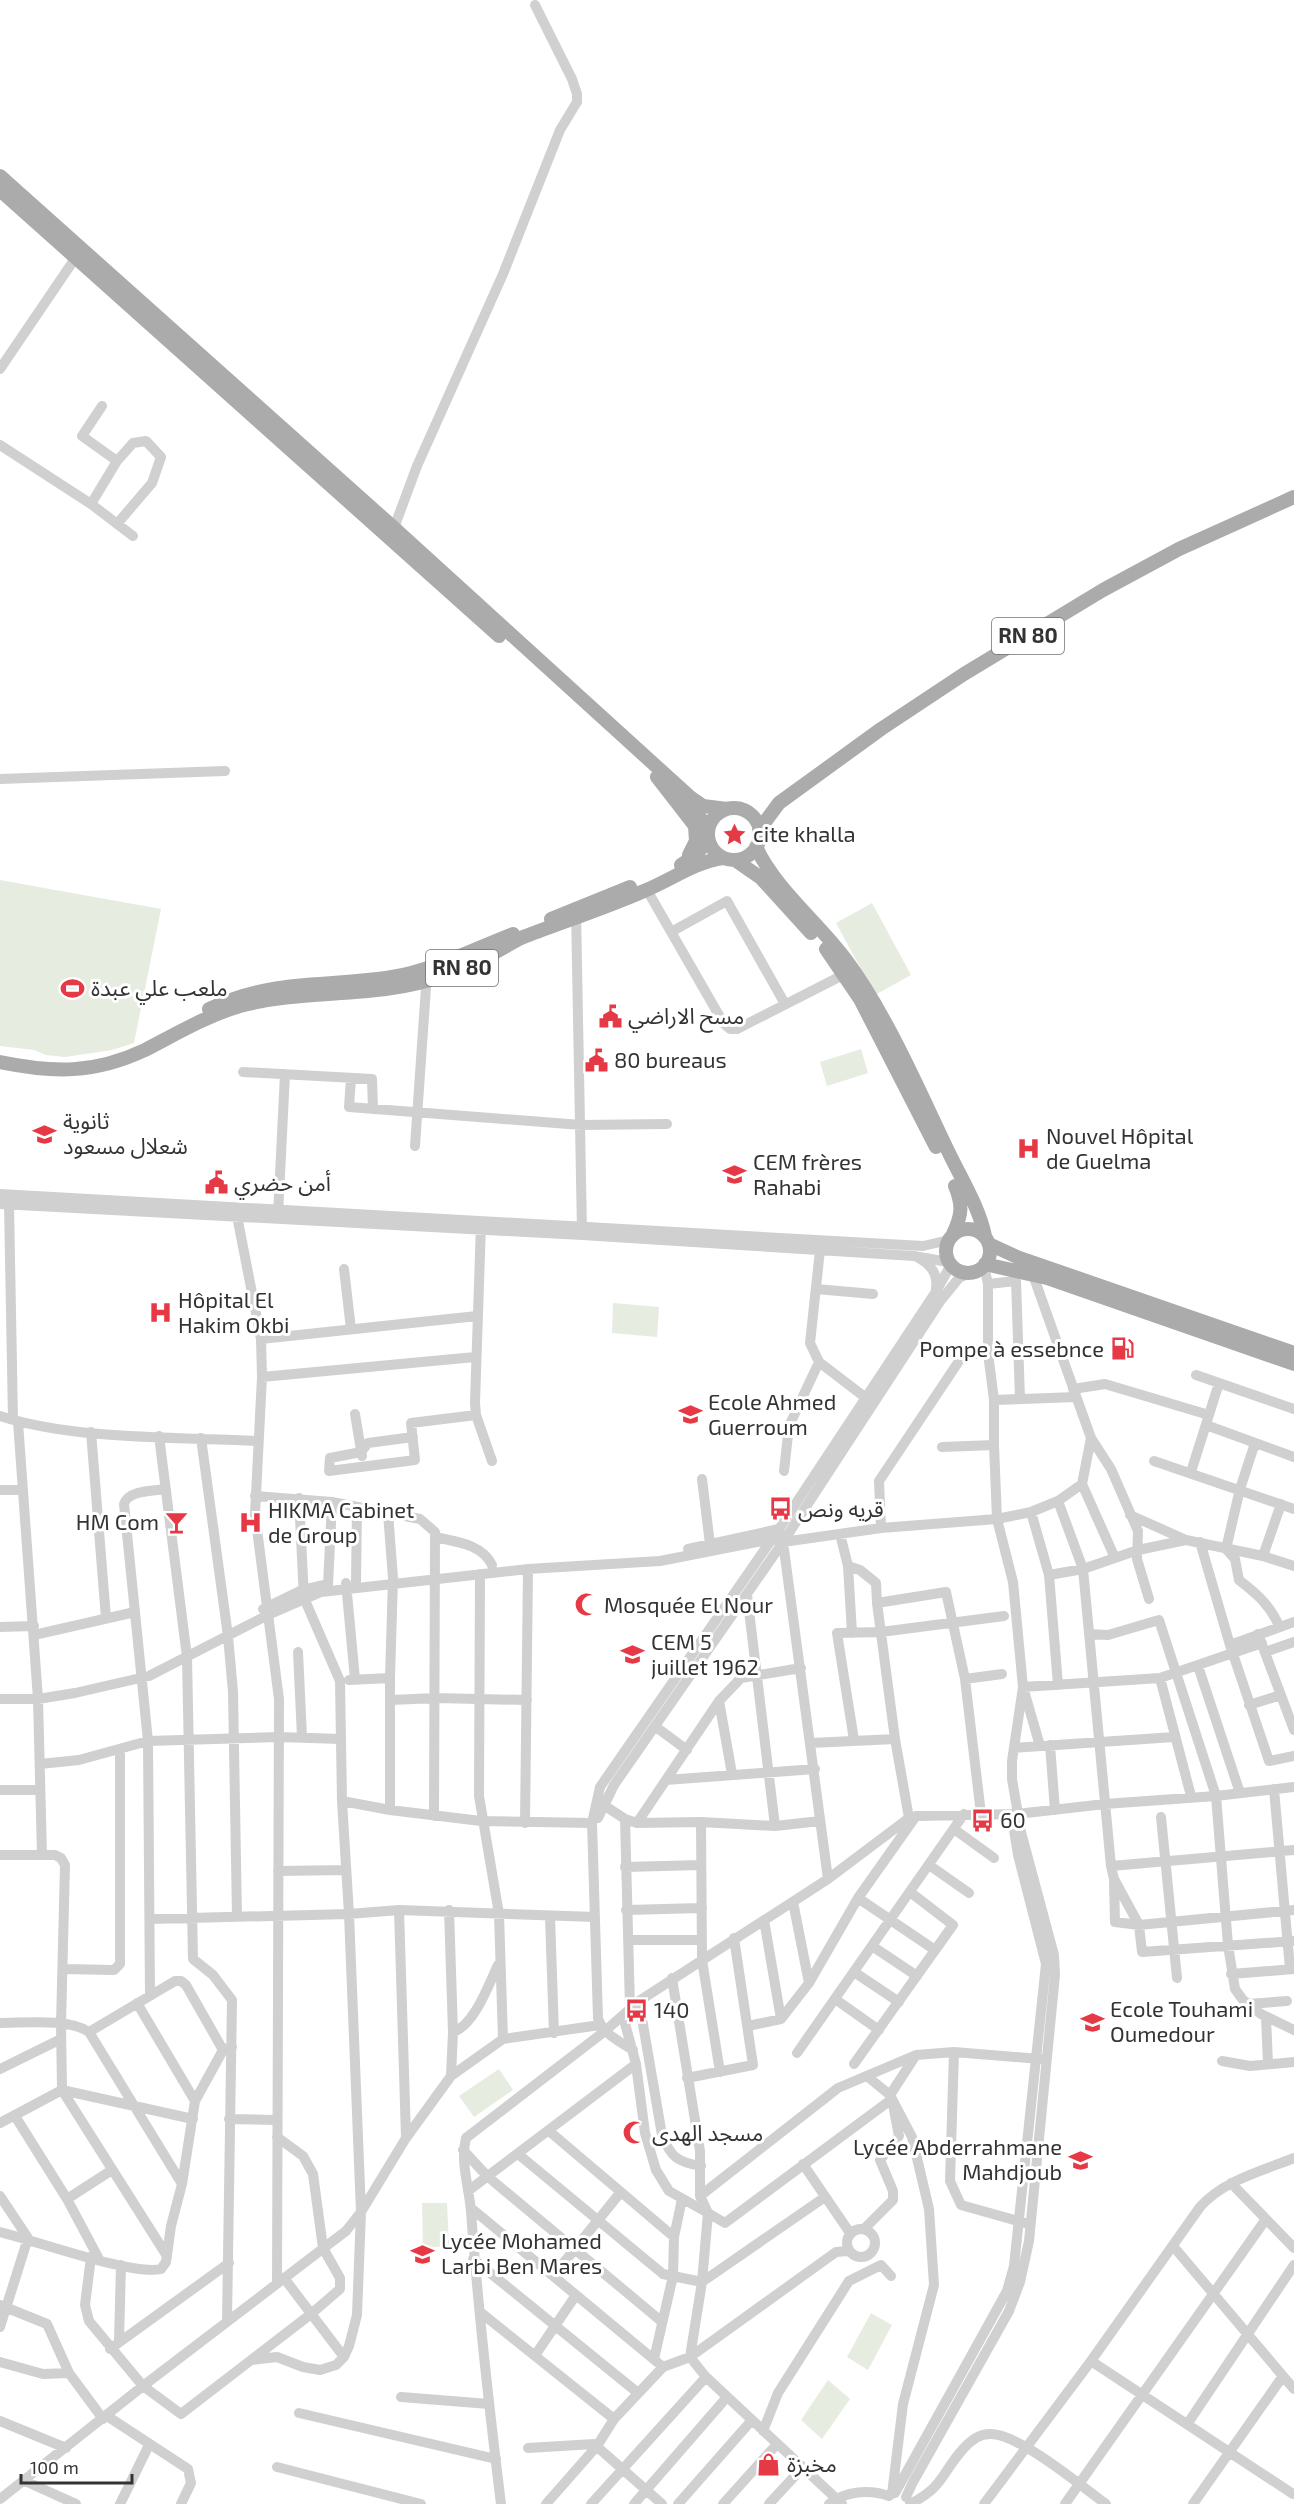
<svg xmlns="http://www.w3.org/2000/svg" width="1294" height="2504" font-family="'Exo 2','Noto Sans Arabic',sans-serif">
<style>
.pitch{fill:#e6ecdf}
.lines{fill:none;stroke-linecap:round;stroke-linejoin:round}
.minor{stroke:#d0d0d0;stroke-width:10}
.major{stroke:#ababab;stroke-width:14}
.labels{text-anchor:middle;stroke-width:6;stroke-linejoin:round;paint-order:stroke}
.shield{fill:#fff;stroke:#707070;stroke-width:1.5}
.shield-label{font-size:21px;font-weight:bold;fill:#333}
.poi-label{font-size:22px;fill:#333;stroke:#fff;text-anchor:start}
</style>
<rect width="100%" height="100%" fill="#fff"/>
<!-- pitch -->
<path class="pitch" d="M 0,880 L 161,909 L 134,1043 L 112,1050 L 65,1057 L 46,1055 L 34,1050 L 0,1046 Z
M 872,903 L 911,975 L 875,995 L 836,923 Z
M 861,1049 L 868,1073 L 827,1086 L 820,1062 Z
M 613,1303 L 659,1307 L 657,1337 L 612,1333 Z
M 499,2069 L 513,2090 L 474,2117 L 459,2096 Z
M 422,2203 L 447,2203 L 449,2246 L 423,2248 Z
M 871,2313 L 892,2325 L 868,2370 L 847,2357 Z
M 828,2380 L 850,2399 L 822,2439 L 801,2420 Z"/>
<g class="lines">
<!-- minor -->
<path class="minor" d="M 0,369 L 76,257
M 102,406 L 82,436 L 117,461
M 0,445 L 91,504 L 133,536
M 91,504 L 117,461 L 133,443 L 146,441 L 161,457 L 152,483 L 117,524
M 394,528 L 417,466 L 503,274 L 560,130 L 577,102 L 577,94 L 572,79 L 535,5
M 0,779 L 225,771
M 647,890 L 724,1024 L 730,1029 L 737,1029 L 845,974
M 576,911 L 582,1231
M 671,932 L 727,901 L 785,1004
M 243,1072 L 372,1079 L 373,1109
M 351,1078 L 349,1107 L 581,1125 L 667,1124
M 415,1146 L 427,973
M 0,1194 L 923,1246 L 949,1240
M 0,1204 L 582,1235 L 914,1256 L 948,1262
M 9,1204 L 13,1420
M 278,1215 L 285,1074
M 237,1216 L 261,1339 L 262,1377 L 255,1514 L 279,1699 L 277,2284
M 481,1224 L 475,1403 L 476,1415 L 492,1461
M 820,1250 L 810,1343 L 819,1362 L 866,1398
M 917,1257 C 931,1265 938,1273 936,1289
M 344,1269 L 351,1329
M 988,1284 L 1016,1281 L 1020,1399
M 816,1289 L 873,1294
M 261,1339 L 477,1316
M 1196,1375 L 1294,1409
M 262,1377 L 475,1357
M 1073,1389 L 1105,1384 L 1209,1415
M 994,1400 L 1076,1397
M 355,1414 L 362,1456
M 0,1416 C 75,1440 177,1437 257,1441
M 18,1422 L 38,1699 L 42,1855
M 1206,1425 L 1294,1457
M 91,1432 L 106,1618
M 159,1436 L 187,1657 L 193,1959 L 213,1975 L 232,2000 L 227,2322
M 413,1437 L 368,1443 L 361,1452 L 330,1458 L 329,1471 L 415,1460 L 411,1423 L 476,1415
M 201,1438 L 228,1636 L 233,1692 L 237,1916
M 1091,1438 L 1111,1469 L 1138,1531 L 1137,1559 L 1149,1599
M 1255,1443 L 1240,1489 L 1226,1549 L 1235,1559 L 1239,1580 C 1257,1594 1270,1605 1279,1626
M 942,1447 L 994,1445
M 1154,1461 L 1294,1509
M 784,1471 L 789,1426 L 819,1362
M 1191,1472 L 1219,1383
M 702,1479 L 710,1544
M 1082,1484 L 1115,1558
M 0,1490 L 22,1490
M 255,1496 L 332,1502 L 420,1519 L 435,1532 L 434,1816
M 1058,1501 L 1083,1569 L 1111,1866 L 1114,1879 L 1139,1925 L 1142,1952 L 1294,1941
M 1031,1512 L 1049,1575 L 1058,1685
M 388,1513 L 393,1578 L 390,1678 L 390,1810
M 1130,1515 L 1186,1540 L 1263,1556 L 1294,1566
M 881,1528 L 879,1481 L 963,1355 L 988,1353
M 840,1534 L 848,1566 L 852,1633
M 435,1537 C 457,1542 482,1544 492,1565
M 1200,1542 L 1230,1645 L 1269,1761 L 1294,1756
M 688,1549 L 779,1529 L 783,1542 L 828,1879
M 1263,1556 L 1281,1504
M 848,1566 L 860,1570 L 876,1583 L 877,1603
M 480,1574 L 479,1796 L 499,1914 L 503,2039
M 1049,1575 L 1083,1569 L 1138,1550 L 1186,1540
M 356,1582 L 357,1507
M 346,1583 L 355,1679
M 328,1585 L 332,1502
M 747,1594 L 775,1826
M 263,1609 L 302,1590 L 323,1585
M 0,1627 L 34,1626
M 1089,1634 L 1108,1635 L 1159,1620 L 1216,1796 L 1228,1945 L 1235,1989 L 1243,2000 L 1261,2014 L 1294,2030
M 1258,1634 L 1294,1730
M 34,1635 L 135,1612
M 1230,1645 L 1294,1622
M 298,1652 L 302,1737
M 1265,1652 L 1294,1642
M 1198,1666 L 1240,1793
M 1160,1678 L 1191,1796
M 965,1679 L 1002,1674
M 349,1680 L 390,1678
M 0,1699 L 38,1699 L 75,1693 L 149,1676 L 268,1615 L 321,1592 L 528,1569 L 660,1561 L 772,1539 L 783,1542 L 881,1528 L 997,1519 L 1031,1512 L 1058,1501 L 1082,1484 L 1091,1438 L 1033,1275
M 391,1700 L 436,1698 L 527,1700
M 719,1701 L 732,1774
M 1249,1705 L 1281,1695
M 656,1727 L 687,1750
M 854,1740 L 837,1633 L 881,1632 L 1004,1616
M 811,1743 L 895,1739
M 1050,1745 L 1055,1810
M 1040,1746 L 1023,1687 L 1160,1678 L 1262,1643
M 1014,1748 L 1174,1737
M 40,1764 L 79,1760 L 148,1741 L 279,1737 L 341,1739
M 666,1780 L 815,1769
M 1274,1789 L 1290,1969
M 0,1790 L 40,1790
M 342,1801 L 390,1810 L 481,1821 L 592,1823
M 599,1802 L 625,1819 L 637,1823 L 701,1822 L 775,1826 L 820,1821
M 1161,1817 L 1177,1978
M 598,1818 L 614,1785 L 783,1542 L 941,1300 L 959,1278 L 970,1273
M 909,1818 L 895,1739 L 877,1603 L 946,1592 L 965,1679 L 981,1814
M 625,1819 L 630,2008
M 701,1822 L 702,1960 L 720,2072
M 525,1823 L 528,1569
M 637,1823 L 719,1701 L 741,1678 L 801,1668
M 954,1829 L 994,1858
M 0,1855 L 55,1855 L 61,1858 L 65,1865 L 61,2024 L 62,2090 L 167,2256
M 929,1865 L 969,1893
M 1111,1866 L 1294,1850
M 625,1867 L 701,1865
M 278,1871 L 346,1870
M 1114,1883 L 1115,1922 L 1139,1925 L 1294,1910
M 858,1898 L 935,1950
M 793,1902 L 809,1983
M 399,1910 L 406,2137
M 449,1910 L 453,2032 L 451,2076
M 626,1910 L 702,1908
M 550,1917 L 554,2033
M 150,1919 L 349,1914 L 399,1910 L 595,1917
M 764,1920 L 781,2019
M 628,1940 L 702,1940
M 872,1946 L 917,1976
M 64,1969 L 114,1970 L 120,1964 L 120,1749
M 854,1972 L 899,2002
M 1231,1974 L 1294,1969
M 672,1978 L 700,2151 L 700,2196 L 708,2213 L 725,2223 L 892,2099 L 899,2136 L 880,2160 L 893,2191 L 893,2200 L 864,2229
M 150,1996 L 148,1741 L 124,1504 C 128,1490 153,1491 166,1489
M 835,1999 L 879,2030
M 639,2001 L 662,2135 C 671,2158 678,2162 701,2166
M 137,2003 L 195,2101
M 1248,2004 L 1287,2001
M 623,2016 L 636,2064 L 645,2133 L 656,2170 L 669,2191 L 708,2213 L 702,2282 L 690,2357 L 706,2377 L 842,2504
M 1266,2017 L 1268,2064
M 0,2023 C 24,2023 69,2018 89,2032 L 182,2184
M 748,2026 L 781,2019 L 809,1983 L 858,1898 L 916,1816
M 89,2032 L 175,1981 L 181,1981 L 186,1985 L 223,2050
M 453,2032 C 474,2026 489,1984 498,1965
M 633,2050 C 620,2042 602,2033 598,2018 L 592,1823 L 600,1787 L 779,1529 L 935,1293 L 948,1270 L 952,1266
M 954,2052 L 950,2181 L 961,2205 L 1025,2223
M 797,2053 L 964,1814
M 1222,2061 L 1250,2066 L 1294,2062
M 854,2064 L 953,1925 L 910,1892
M 0,2069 L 61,2039
M 868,2077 L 890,2095 L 912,2137 L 929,2209 L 934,2285 L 903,2404 L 892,2494
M 687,2078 L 753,2065 L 734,1938
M 890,2095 L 916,2055 L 954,2052 L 1041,2059
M 15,2116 L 67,2199 L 99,2259
M 229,2119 L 276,2120
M 0,2123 L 62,2090 L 193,2119
M 549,2131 L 674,2237
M 463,2150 L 487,2176 L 661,2321
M 518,2154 L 663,2274 L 702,2282 L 825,2197
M 803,2164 L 850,2233
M 1231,2183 L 1294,2248
M 468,2191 L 636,2064
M 0,2196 L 28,2238 L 0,2327
M 700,2196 L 838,2088 L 916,2055
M 67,2199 L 112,2170
M 471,2208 L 663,2367
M847 2243a14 14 0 1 1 28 0a14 14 0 1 1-28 0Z
M 0,2232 C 34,2240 133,2276 161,2269 L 166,2262 L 171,2226 L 182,2184 L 195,2101 L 223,2050 L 232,2047
M 1173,2246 L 1294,2389
M 91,2257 L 85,2305 L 89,2321 L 143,2386 L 181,2414 L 311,2314 L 340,2289 L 340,2278 L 323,2248 L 313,2174 L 303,2156 L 277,2137
M 473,2259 L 638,2393
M 553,2276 L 620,2193
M 284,2278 L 344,2357
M 0,2305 L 47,2324 L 69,2373 L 103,2419
M 480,2312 L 614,2419
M 119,2341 L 121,2265
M 110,2349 L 229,2263
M 536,2354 L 576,2295
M 654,2359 L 673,2276 L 674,2237 L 682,2199
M 251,2360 L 277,2357 L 303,2367 L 320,2370 L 336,2365 L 344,2357 L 349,2346 L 357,2315 L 361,2212 L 349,1914 L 342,1801 L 340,1681 L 304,1598 L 299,1498
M 1091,2361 L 1293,2494
M 0,2362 L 43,2374 L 69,2373
M 401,2397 L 489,2404
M 299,2413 L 496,2459
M 107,2416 L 188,2469 L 191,2483 L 181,2504
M 0,2421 L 66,2448
M 1188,2423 L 1294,2265
M 763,2431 L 778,2393 L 849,2281 L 881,2265 L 891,2276
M 528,2448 L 594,2444 L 662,2504
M 277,2467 L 421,2504
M 25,2481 L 76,2504
M 895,2493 L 996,2311 L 1007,2291 L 1014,2266 L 1046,1964 L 1018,1855 L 1013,1824
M 906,2497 L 913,2482 L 1009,2311 L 1020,2282 L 1029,2241 L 1055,1975 L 1054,1955 L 1021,1832 L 1012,1779 L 1012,1761 L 1023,1687 L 1013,1582 L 997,1519 L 994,1445 L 994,1400 L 988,1353 L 988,1284 L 984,1266
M 0,2499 L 143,2386 L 346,2231 L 361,2212 L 406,2138 L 451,2076 L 503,2039 L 600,2025
M 120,2504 L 149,2445
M 501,2504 C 489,2407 478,2309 471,2211 C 469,2187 460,2162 466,2138 L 605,2031 L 639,2001 L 828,1879 L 909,1818 L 916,1816 L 1017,1814 L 1105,1804 L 1216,1796 L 1294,1787
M 546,2504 L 597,2446 L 614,2419 L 663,2367 L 690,2357 L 836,2252 L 848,2251
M 591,2504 L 706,2377
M 634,2504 L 727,2397
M 678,2504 L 752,2420
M 723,2504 L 777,2444
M 769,2504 L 803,2467
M 829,2504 C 846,2491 869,2489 889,2496
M 910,2504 C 945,2486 941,2473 964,2448 C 971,2440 981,2433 992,2434 C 1020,2435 1081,2486 1106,2504
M 984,2504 L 1091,2361 L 1200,2207 C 1224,2180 1262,2171 1294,2158
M 1065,2504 L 1266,2219
M 1193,2504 L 1283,2376"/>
<!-- major -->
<path class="major" d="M 0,176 L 394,528 L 690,797 L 703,806 L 727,809
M 0,190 L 499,636
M 657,777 L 695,826 L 696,841 L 689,855
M 681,800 L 701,819 L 708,832
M708 834a26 26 0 1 1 52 0a26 26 0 1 1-52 0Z
M 759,830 L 779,803 L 881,729 L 964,674 L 1103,590 L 1179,549 L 1294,497
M 756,847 C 776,890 818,922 846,960 C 887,1015 919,1091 949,1153 C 962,1180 979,1207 985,1236
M 735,860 L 761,878 L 811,933
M 681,865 L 695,856 L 708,840
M 551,919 L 630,887
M 826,949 L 860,999 L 936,1147
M 209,1009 C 275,978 324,988 392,977 C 434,970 474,949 513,934
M 0,1062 C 54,1073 94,1074 145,1050 C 176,1034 206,1016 240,1006 C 307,988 378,1000 445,975 C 461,969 479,961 494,953 C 505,948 514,940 526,936 C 565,921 605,908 644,891 C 671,880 695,862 723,858
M946 1251a22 22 0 1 1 44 0a22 22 0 1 1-44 0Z
M 953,1234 C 962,1215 963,1205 955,1186
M 989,1244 L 1017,1257 L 1294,1353
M 985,1264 L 1047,1278 L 1294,1364"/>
</g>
<!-- icons -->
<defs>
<symbol id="sight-bare" viewBox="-9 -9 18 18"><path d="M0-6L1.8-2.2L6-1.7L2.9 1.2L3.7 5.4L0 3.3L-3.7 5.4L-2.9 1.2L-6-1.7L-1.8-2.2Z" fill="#e63946" stroke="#fff" stroke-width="2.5" paint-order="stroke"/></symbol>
<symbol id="stadium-bare" viewBox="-9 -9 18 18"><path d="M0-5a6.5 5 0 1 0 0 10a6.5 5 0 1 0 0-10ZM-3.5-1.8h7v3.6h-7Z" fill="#e63946" stroke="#fff" stroke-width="2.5" paint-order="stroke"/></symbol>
<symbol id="civic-bare" viewBox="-9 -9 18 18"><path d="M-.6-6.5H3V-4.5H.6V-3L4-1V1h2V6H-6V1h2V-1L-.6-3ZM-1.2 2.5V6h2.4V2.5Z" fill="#e63946" stroke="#fff" stroke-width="2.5" paint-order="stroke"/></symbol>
<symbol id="school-bare" viewBox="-9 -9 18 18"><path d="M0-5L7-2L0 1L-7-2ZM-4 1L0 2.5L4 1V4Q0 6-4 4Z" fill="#e63946" stroke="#fff" stroke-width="2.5" paint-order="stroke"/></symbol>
<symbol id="hospital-bare" viewBox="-9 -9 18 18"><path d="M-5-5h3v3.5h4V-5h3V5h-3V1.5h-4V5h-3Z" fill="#e63946" stroke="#fff" stroke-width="2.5" paint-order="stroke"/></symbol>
<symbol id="fuel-bare" viewBox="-9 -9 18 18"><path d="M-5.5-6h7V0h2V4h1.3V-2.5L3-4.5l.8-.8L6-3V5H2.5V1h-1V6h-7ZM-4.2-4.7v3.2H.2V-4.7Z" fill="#e63946" stroke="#fff" stroke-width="2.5" paint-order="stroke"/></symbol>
<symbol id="bus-bare" viewBox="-9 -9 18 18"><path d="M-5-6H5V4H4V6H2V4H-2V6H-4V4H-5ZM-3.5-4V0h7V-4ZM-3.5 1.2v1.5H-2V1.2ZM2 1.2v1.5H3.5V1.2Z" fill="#e63946" stroke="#fff" stroke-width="2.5" paint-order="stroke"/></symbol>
<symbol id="bar-bare" viewBox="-9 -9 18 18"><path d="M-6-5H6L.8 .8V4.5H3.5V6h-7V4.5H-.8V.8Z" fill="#e63946" stroke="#fff" stroke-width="2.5" paint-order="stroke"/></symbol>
<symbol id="mosque-bare" viewBox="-9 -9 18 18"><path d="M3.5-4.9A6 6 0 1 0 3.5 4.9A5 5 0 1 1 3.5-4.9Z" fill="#e63946" stroke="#fff" stroke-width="2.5" paint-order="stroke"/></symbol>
<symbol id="shop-bare" viewBox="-9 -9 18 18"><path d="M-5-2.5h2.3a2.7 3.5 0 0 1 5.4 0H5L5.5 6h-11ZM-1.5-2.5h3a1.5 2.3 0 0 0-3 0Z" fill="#e63946" stroke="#fff" stroke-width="2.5" paint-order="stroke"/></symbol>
</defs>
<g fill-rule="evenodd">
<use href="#sight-bare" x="718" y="818" width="33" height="33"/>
<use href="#stadium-bare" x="56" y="972" width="33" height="33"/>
<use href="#civic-bare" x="594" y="1000" width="33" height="33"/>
<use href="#civic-bare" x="580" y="1044" width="33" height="33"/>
<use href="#school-bare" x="28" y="1118" width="33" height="33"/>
<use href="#hospital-bare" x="1012" y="1132" width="33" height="33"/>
<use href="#school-bare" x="718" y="1158" width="33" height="33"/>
<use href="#civic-bare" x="200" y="1166" width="33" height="33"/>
<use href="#hospital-bare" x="144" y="1296" width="33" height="33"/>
<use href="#fuel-bare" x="1106" y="1332" width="33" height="33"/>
<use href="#school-bare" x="674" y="1398" width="33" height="33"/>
<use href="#bus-bare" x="764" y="1492" width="33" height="33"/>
<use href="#bar-bare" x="160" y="1506" width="33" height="33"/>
<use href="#hospital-bare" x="234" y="1506" width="33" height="33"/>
<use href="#mosque-bare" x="570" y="1588" width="33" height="33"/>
<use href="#school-bare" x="616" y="1638" width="33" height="33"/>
<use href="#bus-bare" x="966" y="1804" width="33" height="33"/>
<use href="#bus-bare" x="620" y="1994" width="33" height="33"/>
<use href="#school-bare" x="1076" y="2006" width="33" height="33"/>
<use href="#mosque-bare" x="618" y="2116" width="33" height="33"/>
<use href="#school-bare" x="1064" y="2144" width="33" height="33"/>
<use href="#school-bare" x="406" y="2238" width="33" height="33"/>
<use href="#shop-bare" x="752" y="2448" width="33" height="33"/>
</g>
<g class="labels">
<!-- shield labels -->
<g class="shield">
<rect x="992" y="618" width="72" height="36" rx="4.5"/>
<rect x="426" y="950" width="72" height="36" rx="4.5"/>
</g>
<g class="shield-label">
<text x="1028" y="643">RN 80</text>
<text x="462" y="975">RN 80</text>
</g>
<!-- poi labels -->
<g class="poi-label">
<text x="753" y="842">cite khalla</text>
<text x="91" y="996">ملعب علي عبدة</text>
<text x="628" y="1024">مسح الاراضي</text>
<text x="614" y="1068">80 bureaus</text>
<text x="63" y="1129">ثانوية<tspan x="63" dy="25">شعلال مسعود</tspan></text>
<text x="1046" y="1144">Nouvel Hôpital<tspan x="1046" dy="25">de Guelma</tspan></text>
<text x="753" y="1170">CEM frères<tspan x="753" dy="25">Rahabi</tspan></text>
<text x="234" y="1191">أمن حضري</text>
<text x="178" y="1308">Hôpital El<tspan x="178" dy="25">Hakim Okbi</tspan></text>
<text x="1104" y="1357" text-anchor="end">Pompe à essebnce</text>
<text x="708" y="1410">Ecole Ahmed<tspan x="708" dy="25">Guerroum</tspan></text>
<text x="798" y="1517">قريه ونص</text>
<text x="268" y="1518">HIKMA Cabinet<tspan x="268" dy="25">de Group</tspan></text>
<text x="159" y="1530" text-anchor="end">HM Com</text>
<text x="604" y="1613">Mosquée El Nour</text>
<text x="651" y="1650">CEM 5<tspan x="651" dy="25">juillet 1962</tspan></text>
<text x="1000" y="1828">60</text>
<text x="1110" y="2017">Ecole Touhami<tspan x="1110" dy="25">Oumedour</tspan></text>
<text x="654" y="2018">140</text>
<text x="652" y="2141">مسجد الهدى</text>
<text x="1062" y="2155" text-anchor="end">Lycée Abderrahmane<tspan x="1062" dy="25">Mahdjoub</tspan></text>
<text x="441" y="2249">Lycée Mohamed<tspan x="441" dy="25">Larbi Ben Mares</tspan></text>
<text x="787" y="2472">مخبزة</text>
</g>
</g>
<!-- scale -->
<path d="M21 2474v9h111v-9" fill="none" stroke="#333333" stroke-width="3"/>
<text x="30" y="2474" font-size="18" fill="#333333" stroke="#ffffff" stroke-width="4.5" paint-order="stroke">100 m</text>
</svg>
